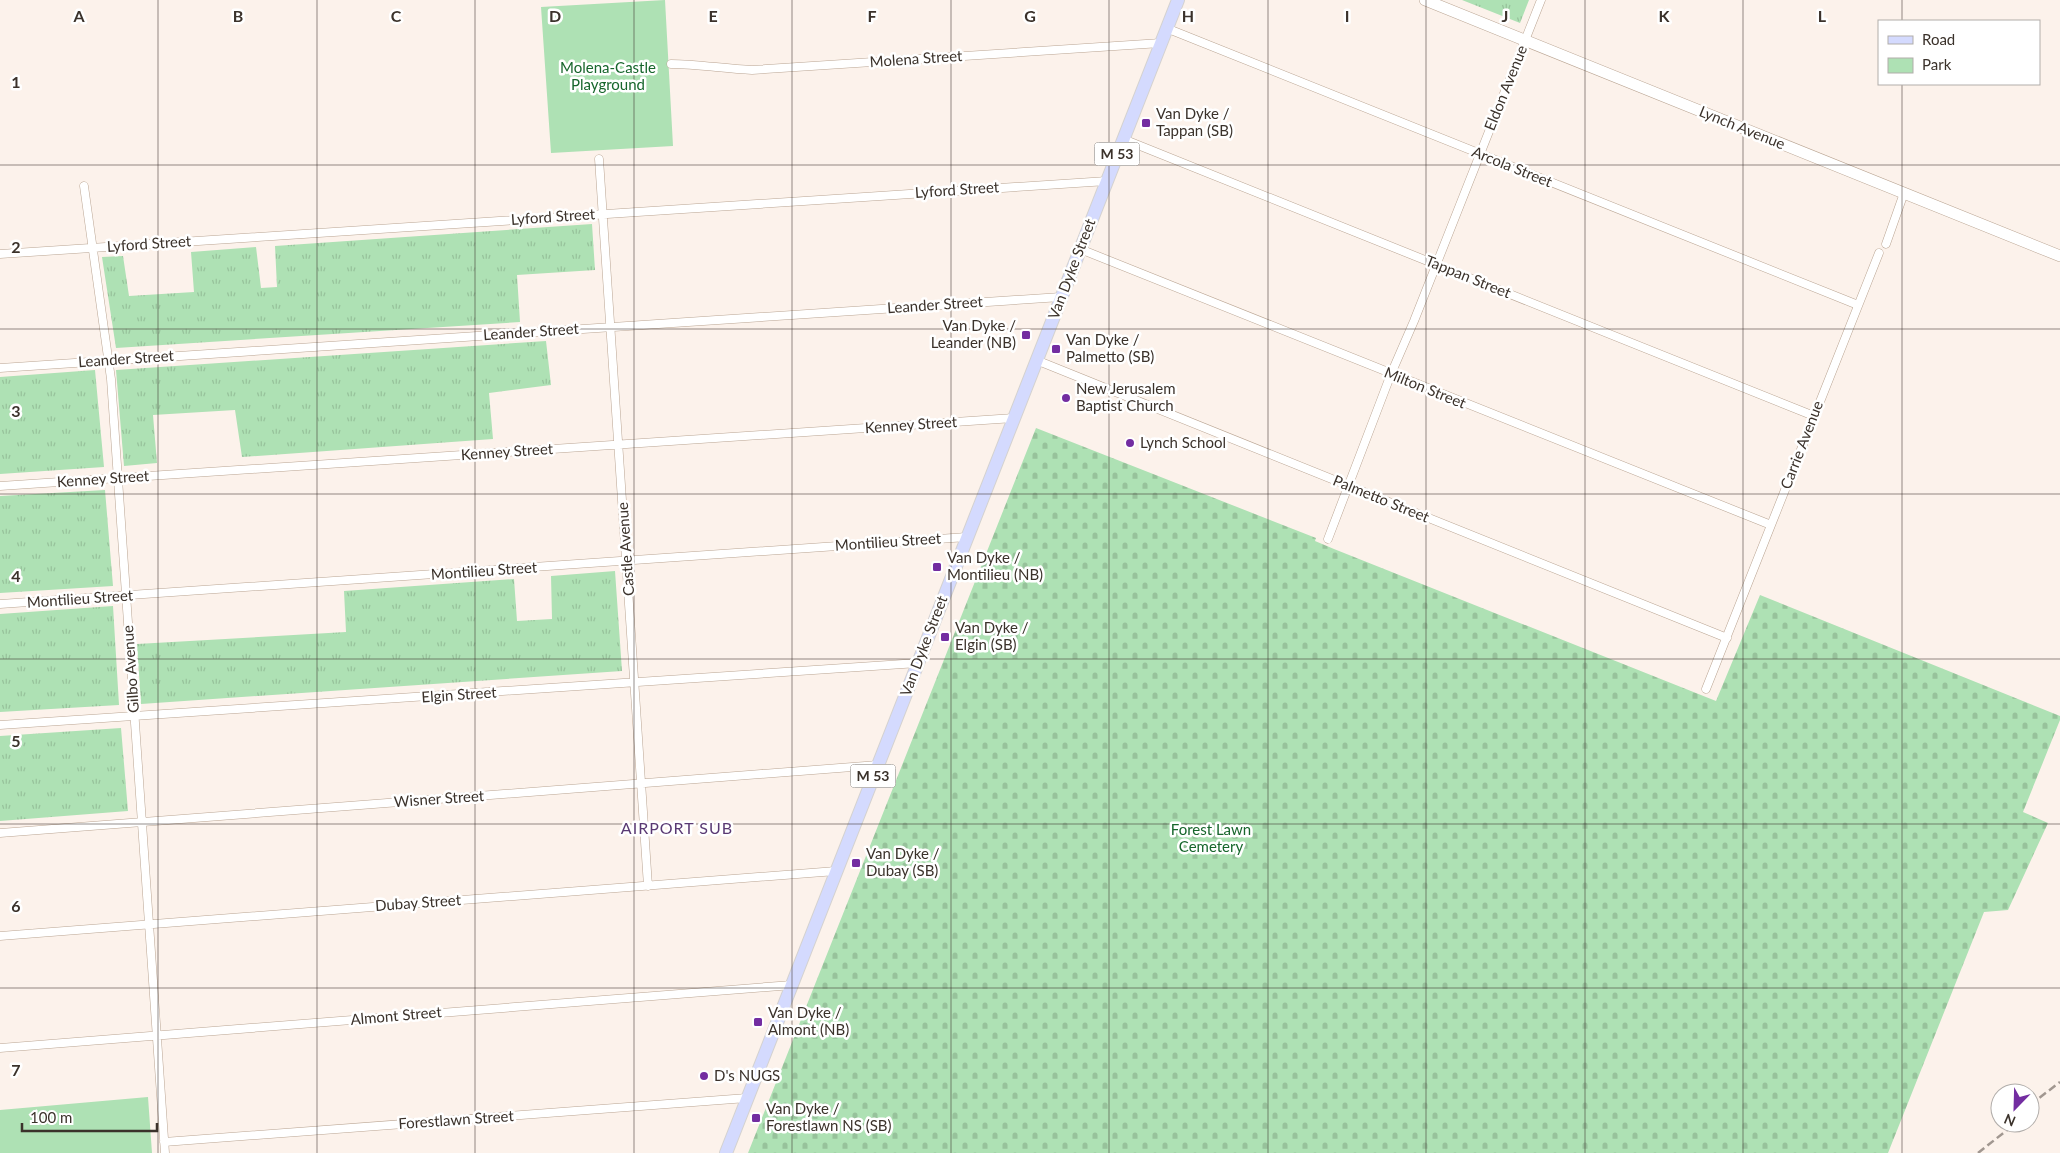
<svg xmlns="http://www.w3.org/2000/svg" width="2060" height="1153" font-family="Lato,sans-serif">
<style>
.grass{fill:url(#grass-tufts)}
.cemetery{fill:url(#cemetery-stones)}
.green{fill:#aee1b4}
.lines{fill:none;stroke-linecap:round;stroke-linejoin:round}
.street-casing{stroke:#baa593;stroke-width:9}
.secondary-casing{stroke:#baa593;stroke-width:12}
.primary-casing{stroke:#d4d2d0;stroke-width:14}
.street{stroke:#fff;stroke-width:8}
.secondary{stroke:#fff;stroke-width:11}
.primary{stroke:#d4dafe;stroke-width:12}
.rail{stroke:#a19790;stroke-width:2.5;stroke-dasharray:8 4;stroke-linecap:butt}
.grid{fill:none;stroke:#3b322b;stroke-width:1;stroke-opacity:0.55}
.poi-dot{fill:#732da1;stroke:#fff;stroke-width:2}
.labels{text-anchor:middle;stroke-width:5;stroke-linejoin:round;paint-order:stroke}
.shield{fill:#fff;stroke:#76706b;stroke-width:1}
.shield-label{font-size:14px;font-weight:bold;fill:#3b322b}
.street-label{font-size:15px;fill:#3b322b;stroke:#fff}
.park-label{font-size:15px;fill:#17662c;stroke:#fff}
.poi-label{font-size:15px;fill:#3b322b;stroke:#fff;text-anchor:start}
.neighbourhood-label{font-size:16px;letter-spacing:1px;fill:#593973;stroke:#fff}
.grid-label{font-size:16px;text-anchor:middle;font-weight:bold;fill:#3b322b;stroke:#fff;stroke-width:5;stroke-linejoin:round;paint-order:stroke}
</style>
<defs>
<pattern id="grass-tufts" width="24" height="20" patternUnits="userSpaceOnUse" patternTransform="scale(1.25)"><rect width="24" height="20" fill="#aee1b4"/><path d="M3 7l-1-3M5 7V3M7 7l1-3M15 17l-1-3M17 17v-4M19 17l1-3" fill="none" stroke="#97c29b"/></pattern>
<pattern id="cemetery-stones" width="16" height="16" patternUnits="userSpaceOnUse" patternTransform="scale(1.25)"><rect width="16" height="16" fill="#aee1b4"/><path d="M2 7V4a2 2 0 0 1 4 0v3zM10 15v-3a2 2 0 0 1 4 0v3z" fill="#97c29b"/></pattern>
</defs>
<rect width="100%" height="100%" fill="#fcf2eb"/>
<!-- grass -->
<path class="grass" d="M 1462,0 L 1529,0 L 1520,23 Z
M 592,224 L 595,270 L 517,275 L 520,322 L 116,348 L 102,257 L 123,256 L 129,296 L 194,292 L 191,252 L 256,247 L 261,288 L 277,287 L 275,246 Z
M 546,341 L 551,385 L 489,393 L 493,439 L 242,457 L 235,410 L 153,415 L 157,463 L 124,466 L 116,370 Z
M 95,370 L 104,467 L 0,474 L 0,377 Z
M 105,490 L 113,586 L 0,593 L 0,496 Z
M 615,571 L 622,671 L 141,704 L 137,644 L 346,632 L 344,591 L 514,579 L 517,621 L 552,619 L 551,576 Z
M 113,606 L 119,705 L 0,712 L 0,614 Z
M 121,728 L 128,811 L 0,821 L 0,736 Z"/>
<!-- cemetery -->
<path class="cemetery" d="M 1036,428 L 1316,538 L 1315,541 L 1334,549 L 1716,701 L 1760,595 L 2060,716 L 2060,720 L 2023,812 L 2048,823 L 2008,910 L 1984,912 L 1888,1153 L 748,1153 Z"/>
<!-- green -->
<path class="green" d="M 665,0 L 673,146 L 551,153 L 541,7 Z
M 148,1097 L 152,1153 L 0,1153 L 0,1110 Z"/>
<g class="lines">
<defs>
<path id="street" d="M 1166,28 L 1858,305
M 671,64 C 698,64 725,69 752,70 L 1161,43
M 1123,139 L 1814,416
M 599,159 L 648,886
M 84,186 L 111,379 L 165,1153
M 1886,244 L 1904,193
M 1080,249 L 1771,525
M 0,254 L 1107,181
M 1036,360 L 1727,638
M 0,368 L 1061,297
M 0,486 L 1014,418
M 1328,539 L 1391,374 L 1414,321 L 1541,0
M 0,604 L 967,537
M 1706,689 L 1879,253
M 0,725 L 918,663
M 0,833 L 878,765
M 0,936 L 836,871
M 0,1048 L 792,985
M 164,1142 L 747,1098"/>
<path id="secondary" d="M 1425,0 L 2060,256"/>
<path id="primary" d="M 726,1153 L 1178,0"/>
</defs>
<!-- street casing -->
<use href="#street" class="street-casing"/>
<!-- secondary casing -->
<use href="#secondary" class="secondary-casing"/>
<!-- primary casing -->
<use href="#primary" class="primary-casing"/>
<!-- street -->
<use href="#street" class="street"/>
<!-- secondary -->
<use href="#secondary" class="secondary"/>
<!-- primary -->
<use href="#primary" class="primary"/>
<!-- rail -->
<path class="rail" d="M 2030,1105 L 2060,1082
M 1978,1153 L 2016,1123"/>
</g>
<!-- grid -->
<path class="grid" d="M 158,0 L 158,1153M 317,0 L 317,1153M 475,0 L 475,1153M 634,0 L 634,1153M 792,0 L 792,1153M 951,0 L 951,1153M 1109,0 L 1109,1153M 1268,0 L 1268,1153M 1426,0 L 1426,1153M 1585,0 L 1585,1153M 1743,0 L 1743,1153M 1902,0 L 1902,21M 1902,84 L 1902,1153M 0,165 L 2060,165M 0,329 L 2060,329M 0,494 L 2060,494M 0,659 L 2060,659M 0,824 L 2060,824M 0,988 L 2060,988"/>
<!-- markers -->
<g class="poi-dot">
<rect x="1141" y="118" width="10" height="10" rx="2.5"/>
<rect x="1021" y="330" width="10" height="10" rx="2.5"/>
<rect x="1051" y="344" width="10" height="10" rx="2.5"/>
<circle cx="1066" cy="398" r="5"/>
<circle cx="1130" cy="443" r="5"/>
<rect x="932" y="562" width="10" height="10" rx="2.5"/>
<rect x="940" y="632" width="10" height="10" rx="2.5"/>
<rect x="851" y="858" width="10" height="10" rx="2.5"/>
<rect x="753" y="1017" width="10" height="10" rx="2.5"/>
<circle cx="704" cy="1076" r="5"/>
<rect x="751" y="1113" width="10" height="10" rx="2.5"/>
</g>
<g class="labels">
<!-- shield labels -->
<g class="shield">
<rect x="1094.5" y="142.5" width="45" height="23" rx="4"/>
<rect x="850.5" y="764.5" width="45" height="23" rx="4"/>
</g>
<g class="shield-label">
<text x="1117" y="159">M 53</text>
<text x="873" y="781">M 53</text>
</g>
<!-- street labels -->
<g class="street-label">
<text transform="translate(916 59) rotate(-4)" y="5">Molena Street</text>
<text transform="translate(1506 88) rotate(-68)" y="5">Eldon Avenue</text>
<text transform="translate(1742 128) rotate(22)" y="5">Lynch Avenue</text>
<text transform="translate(1512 167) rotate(22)" y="5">Arcola Street</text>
<text transform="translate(957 190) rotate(-4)" y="5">Lyford Street</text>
<text transform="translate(553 217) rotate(-4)" y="5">Lyford Street</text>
<text transform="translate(149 244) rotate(-4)" y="5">Lyford Street</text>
<text transform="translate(1072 269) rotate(-69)" y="5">Van Dyke Street</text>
<text transform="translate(1468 277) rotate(22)" y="5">Tappan Street</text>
<text transform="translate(935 305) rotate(-4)" y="5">Leander Street</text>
<text transform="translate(531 332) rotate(-4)" y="5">Leander Street</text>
<text transform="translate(126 359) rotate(-4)" y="5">Leander Street</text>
<text transform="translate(1425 388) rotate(22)" y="5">Milton Street</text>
<text transform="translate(911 425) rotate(-4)" y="5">Kenney Street</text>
<text transform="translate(1802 445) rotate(-69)" y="5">Carrie Avenue</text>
<text transform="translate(507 452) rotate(-4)" y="5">Kenney Street</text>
<text transform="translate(103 479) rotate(-4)" y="5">Kenney Street</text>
<text transform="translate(1381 499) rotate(22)" y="5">Palmetto Street</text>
<text transform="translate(888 542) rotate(-4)" y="5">Montilieu Street</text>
<text transform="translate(626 549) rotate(-94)" y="5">Castle Avenue</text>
<text transform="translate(484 571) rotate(-4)" y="5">Montilieu Street</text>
<text transform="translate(80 599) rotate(-4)" y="5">Montilieu Street</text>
<text transform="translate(924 646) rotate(-69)" y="5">Van Dyke Street</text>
<text transform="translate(131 669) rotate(-94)" y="5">Gilbo Avenue</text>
<text transform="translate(459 695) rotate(-4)" y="5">Elgin Street</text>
<text transform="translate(439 799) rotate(-4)" y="5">Wisner Street</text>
<text transform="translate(418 903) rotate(-4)" y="5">Dubay Street</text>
<text transform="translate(396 1016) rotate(-5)" y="5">Almont Street</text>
<text transform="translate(456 1120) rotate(-4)" y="5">Forestlawn Street</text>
</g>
<!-- park labels -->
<g class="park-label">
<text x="608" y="73">Molena-Castle<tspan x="608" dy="17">Playground</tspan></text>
<text x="1211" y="835">Forest Lawn<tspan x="1211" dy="17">Cemetery</tspan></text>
</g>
<!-- poi labels -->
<g class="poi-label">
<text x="1156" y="119">Van Dyke /<tspan x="1156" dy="17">Tappan (SB)</tspan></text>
<text x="1016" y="331" text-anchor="end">Van Dyke /<tspan x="1016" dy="17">Leander (NB)</tspan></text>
<text x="1066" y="345">Van Dyke /<tspan x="1066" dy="17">Palmetto (SB)</tspan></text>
<text x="1076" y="394">New Jerusalem<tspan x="1076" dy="17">Baptist Church</tspan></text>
<text x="1140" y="448">Lynch School</text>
<text x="947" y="563">Van Dyke /<tspan x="947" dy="17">Montilieu (NB)</tspan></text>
<text x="955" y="633">Van Dyke /<tspan x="955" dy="17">Elgin (SB)</tspan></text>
<text x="866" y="859">Van Dyke /<tspan x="866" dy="17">Dubay (SB)</tspan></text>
<text x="768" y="1018">Van Dyke /<tspan x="768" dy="17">Almont (NB)</tspan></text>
<text x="714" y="1081">D's NUGS</text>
<text x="766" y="1114">Van Dyke /<tspan x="766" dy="17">Forestlawn NS (SB)</tspan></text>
</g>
<!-- neighbourhood labels -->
<g class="neighbourhood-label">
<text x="677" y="834">AIRPORT SUB</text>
</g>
</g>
<g class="grid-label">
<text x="79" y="22">A</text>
<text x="238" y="22">B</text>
<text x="396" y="22">C</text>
<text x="555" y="22">D</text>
<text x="713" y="22">E</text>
<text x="872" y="22">F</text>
<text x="1030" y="22">G</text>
<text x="1188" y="22">H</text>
<text x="1347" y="22">I</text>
<text x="1505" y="22">J</text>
<text x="1664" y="22">K</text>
<text x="1822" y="22">L</text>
<text x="16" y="88">1</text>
<text x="16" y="253">2</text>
<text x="16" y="417">3</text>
<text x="16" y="582">4</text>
<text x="16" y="747">5</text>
<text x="16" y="912">6</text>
<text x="16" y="1076">7</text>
</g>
<!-- legend -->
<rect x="1878" y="20" width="162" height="65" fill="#ffffff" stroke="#b1adaa"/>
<rect x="1888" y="36" width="25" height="8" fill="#d4dafe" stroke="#b1adaa"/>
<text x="1922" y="45" font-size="15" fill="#3b322b">Road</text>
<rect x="1888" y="58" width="25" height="15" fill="#aee1b4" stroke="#b1adaa"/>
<text x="1922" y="70" font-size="15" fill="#3b322b">Park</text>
<!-- north arrow -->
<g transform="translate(2015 1108) rotate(203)"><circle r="24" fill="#ffffff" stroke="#b1adaa"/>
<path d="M0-4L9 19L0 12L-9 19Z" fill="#732da1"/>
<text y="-8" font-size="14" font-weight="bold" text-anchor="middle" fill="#3b322b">N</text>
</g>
<!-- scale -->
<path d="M22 1123v8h135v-8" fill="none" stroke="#3b322b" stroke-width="2.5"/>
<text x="30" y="1123" font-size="15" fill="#3b322b" stroke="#ffffff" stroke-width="4" paint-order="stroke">100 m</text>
</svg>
